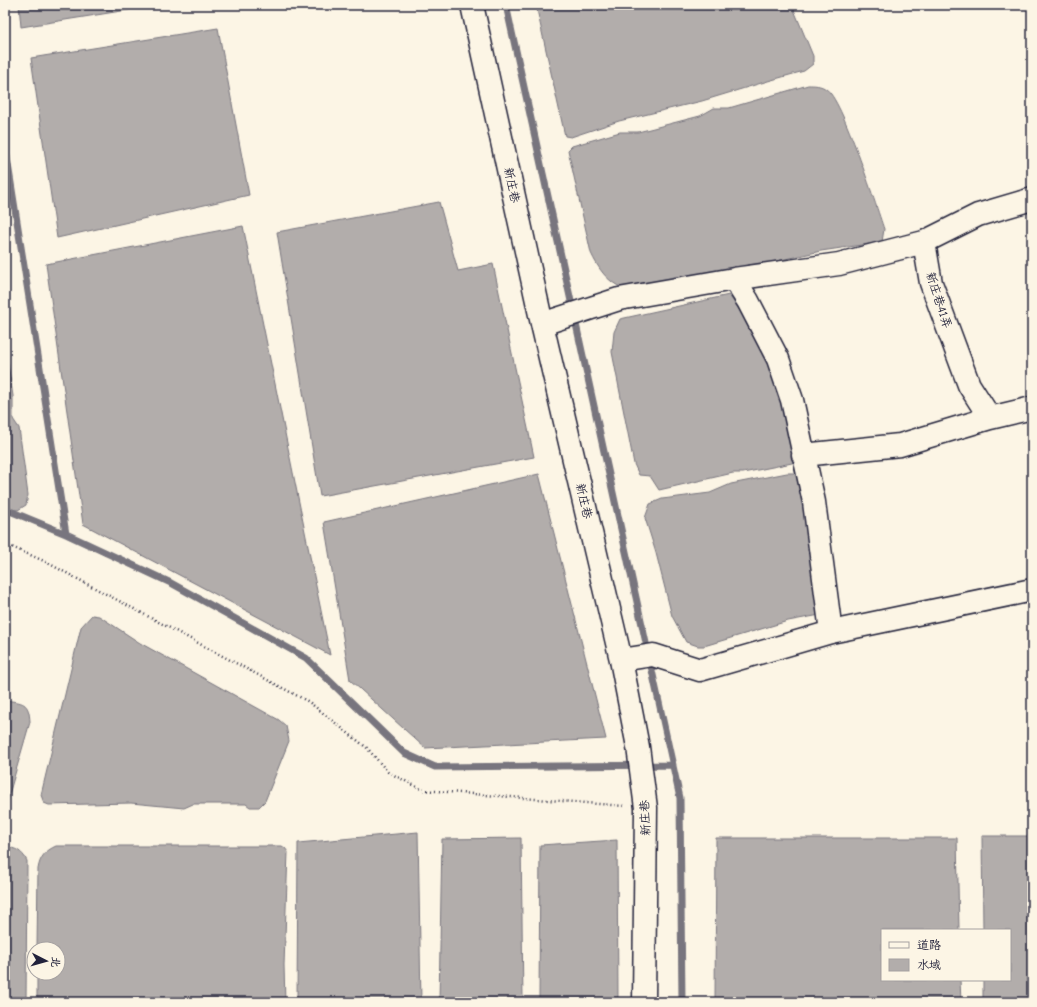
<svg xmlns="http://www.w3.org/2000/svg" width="1037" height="1007" font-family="'Comic Neue','LXGW WenKai TC',sans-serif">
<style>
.water{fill:#b2adab;stroke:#78757e}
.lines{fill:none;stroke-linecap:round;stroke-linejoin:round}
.stream{stroke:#78757e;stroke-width:7}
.minor-casing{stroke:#22223b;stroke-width:25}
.path{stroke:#22223b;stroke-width:2.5;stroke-dasharray:1 3;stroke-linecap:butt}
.minor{stroke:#fcf5e5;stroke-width:22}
.labels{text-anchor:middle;stroke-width:3;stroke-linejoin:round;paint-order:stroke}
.street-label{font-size:12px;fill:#22223b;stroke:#fcf5e5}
</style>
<rect width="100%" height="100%" fill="#fcf5e5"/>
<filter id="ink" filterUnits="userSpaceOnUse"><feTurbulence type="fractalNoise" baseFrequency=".025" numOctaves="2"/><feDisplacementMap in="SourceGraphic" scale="8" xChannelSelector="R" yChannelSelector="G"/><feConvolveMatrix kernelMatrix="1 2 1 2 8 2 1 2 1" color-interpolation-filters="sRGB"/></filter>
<g filter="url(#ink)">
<!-- water -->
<path class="water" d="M 19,5 L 159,5 L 21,27 Z
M 536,5 L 792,5 L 813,56 L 813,64 L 804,71 L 768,81 L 702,101 L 619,121 L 571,137 L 565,136 Z
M 218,28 L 249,195 L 57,238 L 31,58 Z
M 808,85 C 814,85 821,85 826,89 C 842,98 876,206 884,229 L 882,242 L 821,251 L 642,291 C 636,290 629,289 623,288 C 607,282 598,268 591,253 L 568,150 L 572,146 L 620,132 L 638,132 L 700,116 L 714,108 L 729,108 Z
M 439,202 L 458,271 L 493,264 L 534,457 L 320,496 L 277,232 Z
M 243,226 L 330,655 L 83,524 L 46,264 Z
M 729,295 L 767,351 L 797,458 L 792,463 L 743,473 L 733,473 L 659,490 L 650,476 L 639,475 L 634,464 L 612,352 L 614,332 L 620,319 Z
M 5,345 L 13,396 L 13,419 L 19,428 L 28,495 L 26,505 L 18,510 L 9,509 L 5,505 Z
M 787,473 L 797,473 L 802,485 L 820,615 L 788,621 L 704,646 L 698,646 L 686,642 L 672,616 L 656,553 L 645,518 L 650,504 L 662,499 L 710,493 L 731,484 Z
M 539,474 L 606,739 L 425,748 L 350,680 L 324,522 Z
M 92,615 L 99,616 L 140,643 L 279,720 L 286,726 L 289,741 L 265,801 L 259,807 L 250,807 L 246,804 L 193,804 L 184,808 L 131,803 L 49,805 L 44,803 L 41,795 L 81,627 Z
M 5,700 C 23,703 29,701 30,722 L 8,798 L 5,802 Z
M 418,832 L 421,1002 L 297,1002 L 298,843 Z
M 982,836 L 1032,836 L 1032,1002 L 983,1002 L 983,980 L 1010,980 L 1010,930 L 983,930 Z
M 521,838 L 523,1002 L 439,1002 L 442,839 Z
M 716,838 L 957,838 L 959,930 L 882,930 L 882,980 L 960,980 L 961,1002 L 715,1002 Z
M 617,840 L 618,1002 L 539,1002 L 540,845 Z
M 56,846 L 282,846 L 285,848 L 288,852 L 284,965 L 285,1002 L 37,1002 L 37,973 L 58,973 L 58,949 L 37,949 L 38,869 C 40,857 45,851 56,846 Z
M 5,847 C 16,848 22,851 27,861 L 26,1002 L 5,1002 Z"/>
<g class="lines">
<!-- stream -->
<path class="stream" d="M 506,5 L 680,798 L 682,1002
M 5,145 L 66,534
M 5,509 L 66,534 L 171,583 L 306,658 L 404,753 L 435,767 L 673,765"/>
<defs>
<path id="minor" d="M 472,5 L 542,324 L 621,660 L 638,747 L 646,808 L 644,1002
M 734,279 L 748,301 L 778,359 L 792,400 L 814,502 L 831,632
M 542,324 L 619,299 L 734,279 L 839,264 L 924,242
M 990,418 L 969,385 L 931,283 L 924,242 L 978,215 L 1032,199
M 803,455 L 900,445 L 990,418 L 1032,408
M 621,660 L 653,655 L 700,670 L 831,632 L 1032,590"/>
</defs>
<!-- minor casing -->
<use href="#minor" class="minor-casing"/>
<!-- path -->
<path class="path" d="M 5,544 L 44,561 L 309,702 L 367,748 L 388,772 L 423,790 L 624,806"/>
<!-- minor -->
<use href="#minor" class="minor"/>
</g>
</g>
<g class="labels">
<!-- street labels -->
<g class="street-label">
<text transform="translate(512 185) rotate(78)" y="4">新庄巷</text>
<text transform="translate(939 300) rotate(72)" y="4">新庄巷41弄</text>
<text transform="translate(584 501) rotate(77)" y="4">新庄巷</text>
<text transform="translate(645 818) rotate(-92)" y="4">新庄巷</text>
</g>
</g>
<!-- margin -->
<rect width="1037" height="1007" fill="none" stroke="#fcf5e5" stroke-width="20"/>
<rect x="10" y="10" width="1017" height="987" fill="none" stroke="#22223b" stroke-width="1.5" filter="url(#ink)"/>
<!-- legend -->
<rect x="881" y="929" width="130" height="52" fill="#fcf5e5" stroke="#a5a1a1"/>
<rect x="889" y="942" width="20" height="6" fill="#fcf5e5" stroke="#a5a1a1"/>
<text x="917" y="949" font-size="12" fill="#22223b">道路</text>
<rect x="889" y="959" width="20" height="12" fill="#b2adab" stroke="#a5a1a1"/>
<text x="917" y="969" font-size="12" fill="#22223b">水域</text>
<!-- north arrow -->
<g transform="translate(46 961) rotate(96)"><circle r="19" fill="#fcf5e5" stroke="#a5a1a1"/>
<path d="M0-3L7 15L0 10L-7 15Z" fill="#22223b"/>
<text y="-6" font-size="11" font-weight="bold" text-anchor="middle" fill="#22223b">北</text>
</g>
</svg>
